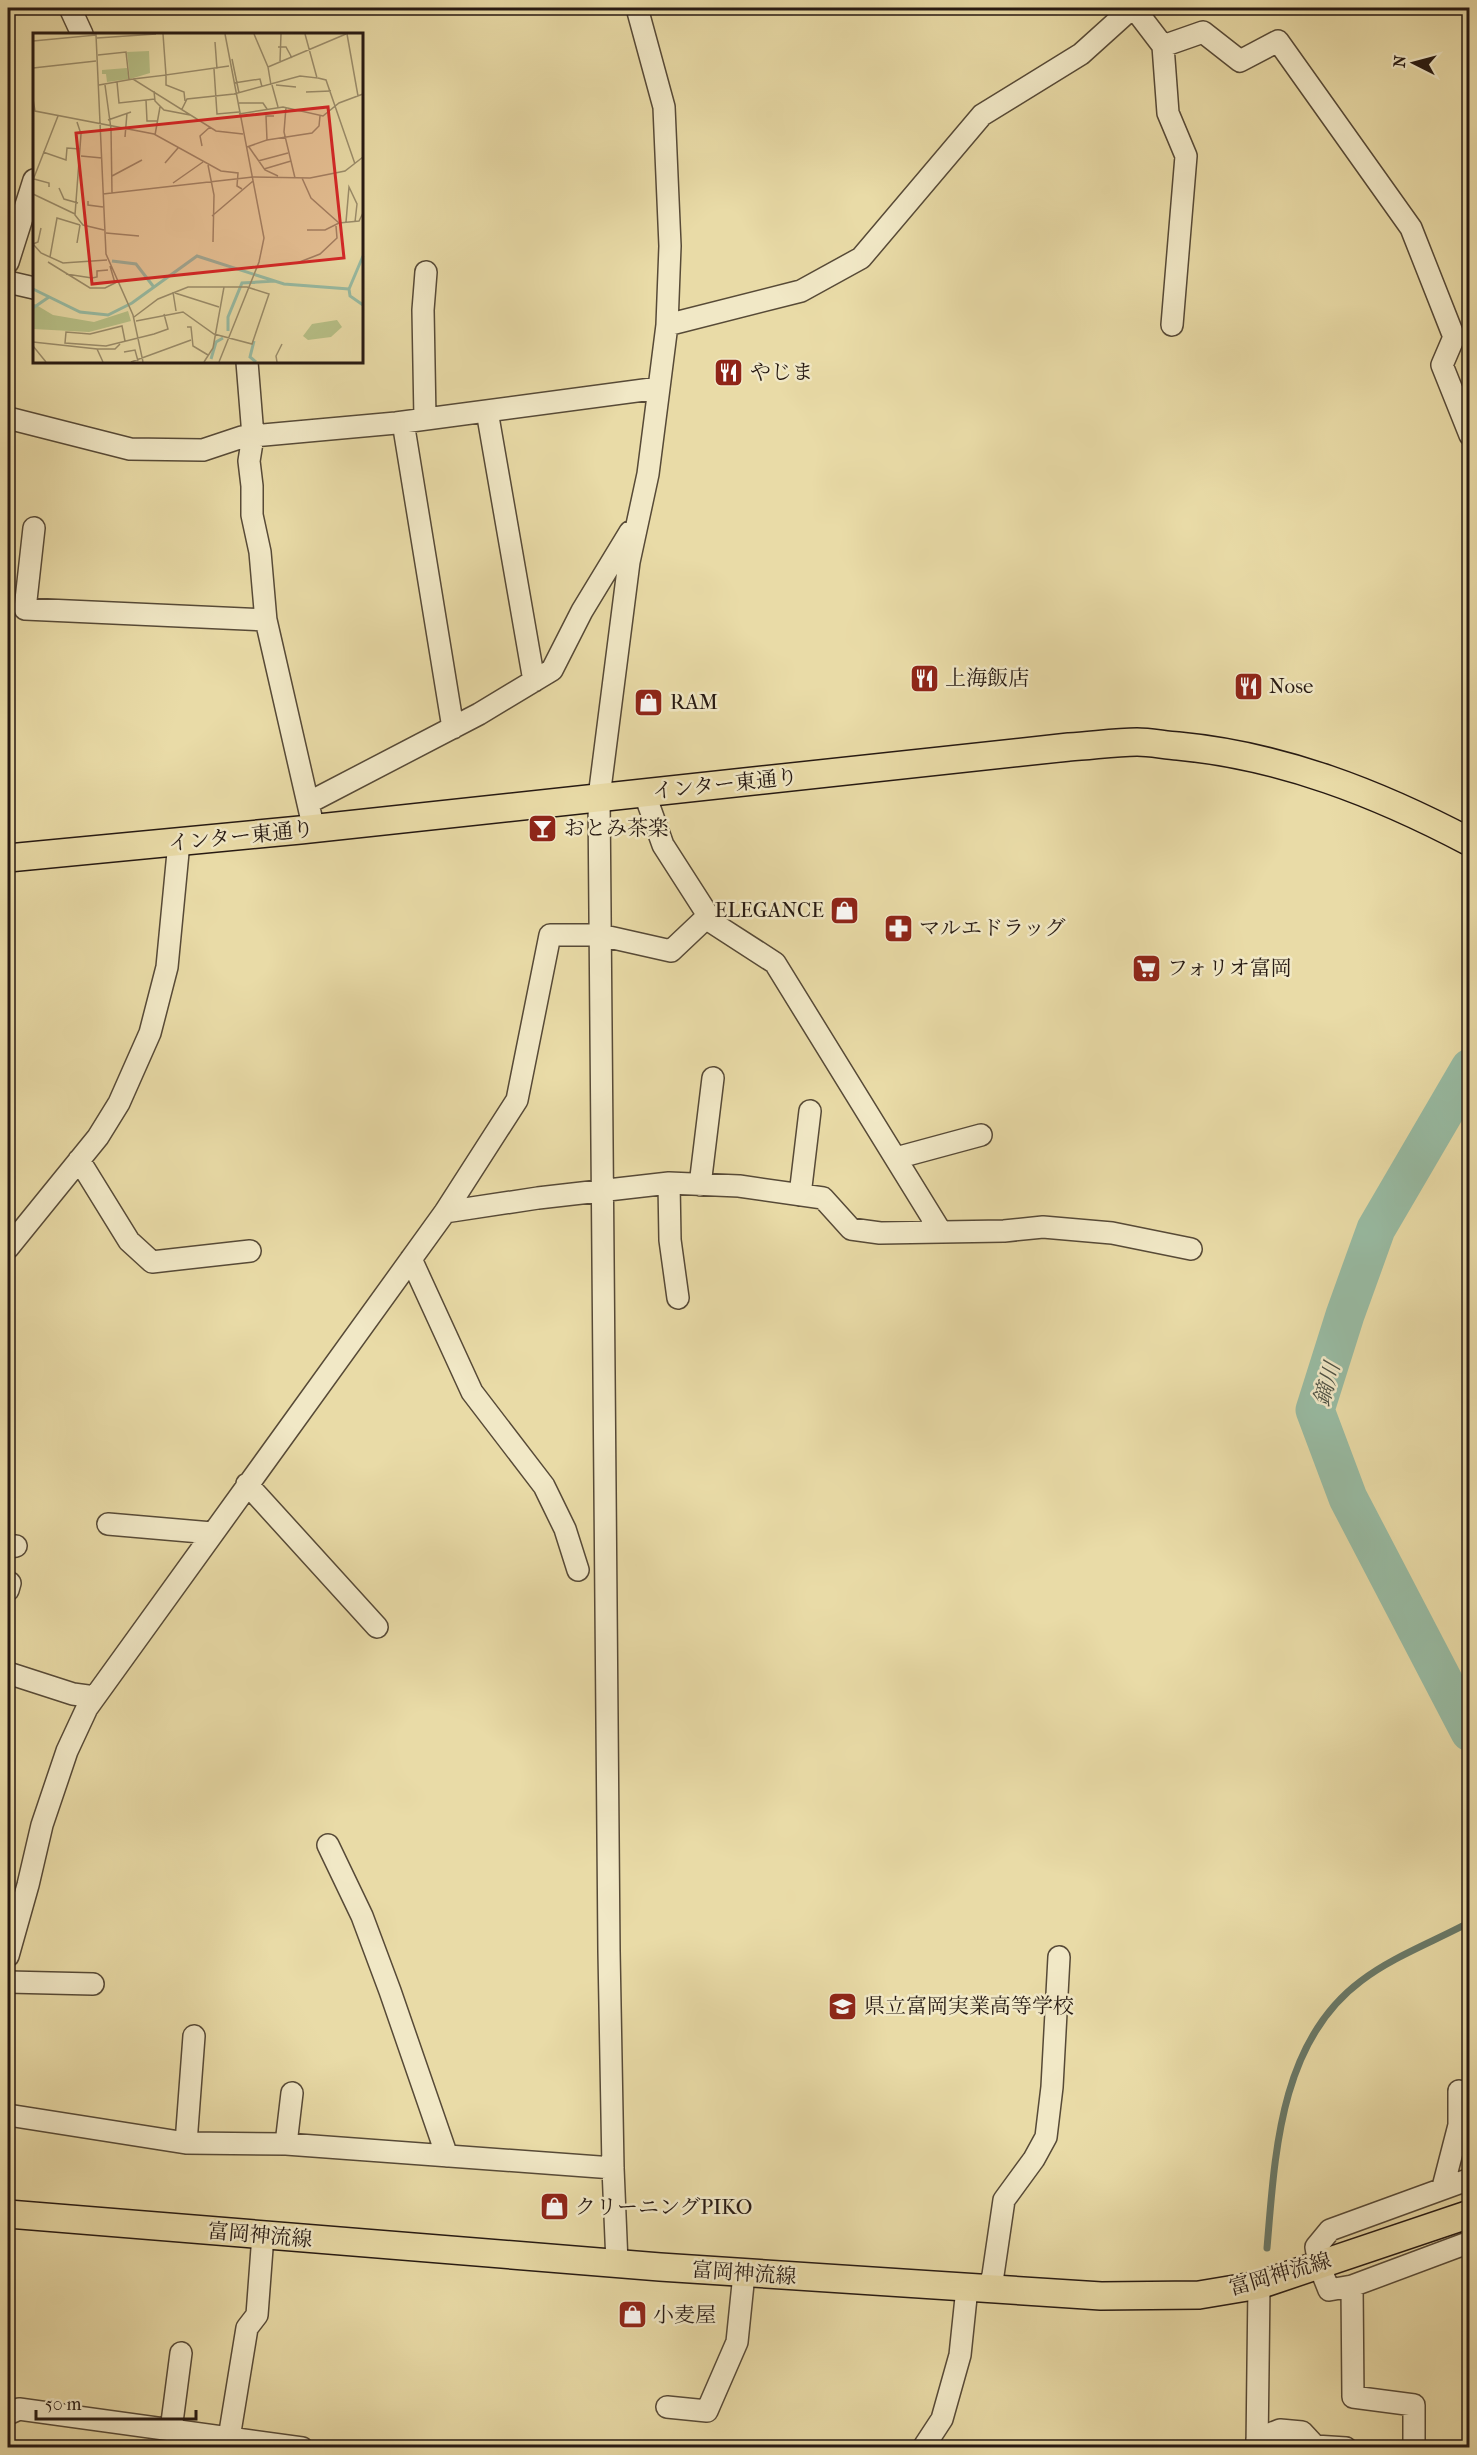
<svg xmlns="http://www.w3.org/2000/svg" width="1477" height="2455" font-family="'IM FELL French Canon','Noto Serif JP',serif">
<style>
.lines{fill:none;stroke-linecap:round;stroke-linejoin:round}
.stream{stroke:#6a7a69;stroke-width:7}
.river{stroke:#98bba3;stroke-width:39}
.minor-casing{stroke:#574a37;stroke-width:24}
.major-casing{stroke:#261912;stroke-width:30}
.minor{stroke:#f1e8c6;stroke-width:21}
.major{stroke:#e9dba7;stroke-width:27}
.labels{text-anchor:middle;stroke-width:5;stroke-linejoin:round;paint-order:stroke}
.poi-label{font-size:21px;fill:#261912;stroke:#f1e8c6;text-anchor:start}
.street-label{font-size:21px;fill:#261912;stroke:#f1e8c6}
.water-label{font-size:22px;font-style:italic;fill:#4e5245;stroke:#f1e8c6}
.inset-river{fill:none;stroke:#98bba3;stroke-width:3}
.inset-road{fill:none;stroke:#9b8d6b;stroke-width:1.5}
.view{fill:#d62828;fill-opacity:0.15;stroke:#d62828;stroke-width:3}
.inset-edge{fill:none;stroke:#261912;stroke-width:3}
</style>
<rect width="100%" height="100%" fill="#e9dba7"/>
<filter id="stains"><feTurbulence type="fractalNoise" baseFrequency=".00333" numOctaves="4"/><feColorMatrix values="0 0 0 0 .2 0 0 0 0 .09 0 0 0 0 .02 0 0 0 .5 -.17"/></filter>
<radialGradient id="worn" r=".72"><stop offset=".6" stop-color="#630" stop-opacity="0"/><stop offset="1" stop-color="#630" stop-opacity=".3"/></radialGradient>
<g class="lines">
<!-- stream -->
<path class="stream" d="M 1267,2248 C 1275,2155 1279,2042 1361,1981 C 1392,1957 1435,1941 1470,1922"/>
<!-- river -->
<path class="river" d="M 1470,1068 L 1376,1229 L 1345,1315 L 1315,1410 L 1348,1498 L 1470,1732"/>
<defs>
<path id="minor" d="M 70,8 L 82,34
M 1134,8 L 1163,46 L 1168,113 L 1186,156 L 1172,325
M 1163,46 L 1203,32 L 1240,61 L 1278,41 L 1411,228 L 1454,337 L 1442,365 L 1470,435
M 8,262 L 34,180
M 8,282 L 34,288
M 667,325 L 801,291 L 861,258 L 982,115 L 1081,54 L 1132,8
M 247,362 L 253,436 L 249,461 L 252,486 L 252,515 L 260,552 L 266,621
M 487,411 L 534,681
M 8,418 L 130,449 L 203,450 L 242,437 L 396,423 L 659,388
M 425,419 L 423,310 L 426,272
M 403,422 L 453,728
M 34,528 L 25,609 L 266,620 L 312,821 L 300,830
M 644,792 L 663,845 L 713,923 L 775,963 L 941,1232
M 308,803 L 479,714 L 552,670 L 582,611 L 630,532
M 896,1158 L 981,1135
M 79,1160 L 129,1241 L 152,1262 L 250,1251
M 669,1183 L 670,1240 L 678,1298
M 700,1185 L 713,1078
M 800,1195 L 810,1111
M 445,1212 L 538,1198 L 669,1183 L 739,1186 L 823,1198 L 851,1229 L 880,1233 L 1004,1231 L 1043,1227 L 1112,1233 L 1191,1249
M 8,1248 L 98,1137 L 119,1103 L 150,1033 L 167,967 L 179,842
M 411,1259 L 472,1392 L 544,1486 L 565,1529 L 578,1570
M 247,1484 L 377,1627
M 108,1524 L 212,1533
M 8,1547 L 16,1546
M 8,1590 L 10,1583
M 8,1673 L 73,1694 L 95,1697
M 328,1845 L 362,1916 L 390,1991 L 447,2156
M 8,1956 L 28,1885 L 42,1825 L 67,1751 L 87,1708 L 445,1212 L 517,1100 L 550,935 L 600,935 L 671,951 L 708,916
M 8,1982 L 93,1984
M 8,2115 L 186,2143 L 286,2144 L 613,2168
M 186,2143 L 194,2036
M 286,2144 L 292,2093
M 1470,2179 L 1330,2230 L 1316,2247 L 1319,2265 L 1329,2290 L 1352,2286 L 1470,2242
M 1443,2187 L 1459,2125 L 1459,2091
M 617,2263 L 613,2168 L 609,1951 L 599,797 L 629,562 L 648,474 L 659,388 L 667,325 L 670,246 L 664,107 L 637,8
M 1352,2286 L 1353,2397 L 1414,2405 L 1414,2448
M 988,2289 L 993,2275 L 1004,2200 L 1034,2159 L 1046,2137 L 1052,2087 L 1059,1957
M 667,2407 L 707,2411 L 737,2342 L 744,2274
M 8,2414 L 19,2409 L 302,2448
M 171,2430 L 181,2353
M 229,2438 L 247,2328 L 257,2315 L 263,2235
M 1257,2439 L 1280,2430 L 1302,2432 L 1315,2446 L 1346,2448
M 923,2448 L 942,2419 L 960,2355 L 967,2288
M 1257,2448 L 1259,2285"/>
<path id="major" d="M 8,858 L 300,830 L 1069,747 C 1091,746 1114,742 1137,742 C 1150,742 1164,745 1178,746 C 1282,756 1377,793 1470,842
M 8,2214 L 660,2267 L 1101,2296 L 1199,2295 L 1259,2285 L 1470,2214"/>
</defs>
<!-- minor casing -->
<use href="#minor" class="minor-casing"/>
<!-- major casing -->
<use href="#major" class="major-casing"/>
<!-- minor -->
<use href="#minor" class="minor"/>
<!-- major -->
<use href="#major" class="major"/>
</g>
<!-- icons -->
<defs>
<symbol id="restaurant-square" viewBox="-11 -11 22 22"><rect x="-9" y="-9" width="18" height="18" rx="4" fill="#8f2418" stroke="#f1e8c6"/><path d="M-5-6h1v4h1v-4h1v4h1v-4h1v5L-1.5 .5V6h-2V.5L-5-1ZM5-6V6H3V1.5H1.5Q1.5-4 5-6Z" fill="#fff"/></symbol>
<symbol id="shop-square" viewBox="-11 -11 22 22"><rect x="-9" y="-9" width="18" height="18" rx="4" fill="#8f2418" stroke="#f1e8c6"/><path d="M-5-2.5h2.3a2.7 3.5 0 0 1 5.4 0H5L5.5 6h-11ZM-1.5-2.5h3a1.5 2.3 0 0 0-3 0Z" fill="#fff"/></symbol>
<symbol id="bar-square" viewBox="-11 -11 22 22"><rect x="-9" y="-9" width="18" height="18" rx="4" fill="#8f2418" stroke="#f1e8c6"/><path d="M-6-5H6L.8 .8V4.5H3.5V6h-7V4.5H-.8V.8Z" fill="#fff"/></symbol>
<symbol id="pharmacy-square" viewBox="-11 -11 22 22"><rect x="-9" y="-9" width="18" height="18" rx="4" fill="#8f2418" stroke="#f1e8c6"/><path d="M-2-6h4v4h4v4h-4v4h-4v-4h-4v-4h4Z" fill="#fff"/></symbol>
<symbol id="supermarket-square" viewBox="-11 -11 22 22"><rect x="-9" y="-9" width="18" height="18" rx="4" fill="#8f2418" stroke="#f1e8c6"/><path d="M-6-5.5h2.5l.6 2H6L4.5 2H-2.5L-4.4-4H-6ZM-1.5 3.2a1.3 1.3 0 1 0 .1 0ZM3 3.2a1.3 1.3 0 1 0 .1 0Z" fill="#fff"/></symbol>
<symbol id="school-square" viewBox="-11 -11 22 22"><rect x="-9" y="-9" width="18" height="18" rx="4" fill="#8f2418" stroke="#f1e8c6"/><path d="M0-5L7-2L0 1L-7-2ZM-4 1L0 2.5L4 1V4Q0 6-4 4Z" fill="#fff"/></symbol>
</defs>
<g fill-rule="evenodd">
<use href="#restaurant-square" x="712" y="356" width="33" height="33"/>
<use href="#restaurant-square" x="908" y="662" width="33" height="33"/>
<use href="#restaurant-square" x="1232" y="670" width="33" height="33"/>
<use href="#shop-square" x="632" y="686" width="33" height="33"/>
<use href="#bar-square" x="526" y="812" width="33" height="33"/>
<use href="#shop-square" x="828" y="894" width="33" height="33"/>
<use href="#pharmacy-square" x="882" y="912" width="33" height="33"/>
<use href="#supermarket-square" x="1130" y="952" width="33" height="33"/>
<use href="#school-square" x="826" y="1990" width="33" height="33"/>
<use href="#shop-square" x="538" y="2190" width="33" height="33"/>
<use href="#shop-square" x="616" y="2298" width="33" height="33"/>
</g>
<g class="labels">
<!-- poi labels -->
<g class="poi-label">
<text x="750" y="379">やじま</text>
<text x="945" y="685">上海飯店</text>
<text x="1269" y="693">Nose</text>
<text x="670" y="709">RAM</text>
<text x="564" y="835">おとみ茶楽</text>
<text x="824" y="917" text-anchor="end">ELEGANCE</text>
<text x="919" y="935">マルエドラッグ</text>
<text x="1167" y="975">フォリオ富岡</text>
<text x="864" y="2013">県立富岡実業高等学校</text>
<text x="575" y="2214">クリーニングPIKO</text>
<text x="653" y="2322">小麦屋</text>
</g>
<!-- street labels -->
<g class="street-label">
<text transform="translate(725 784) rotate(-6)" y="7">インター東通り</text>
<text transform="translate(241 836) rotate(-6)" y="7">インター東通り</text>
<text transform="translate(260 2235) rotate(5)" y="7">富岡神流線</text>
<text transform="translate(744 2273) rotate(4)" y="7">富岡神流線</text>
<text transform="translate(1280 2274) rotate(-16)" y="7">富岡神流線</text>
</g>
<!-- water labels -->
<g class="water-label">
<text transform="translate(1326 1384) rotate(-74)" y="8">鏑川</text>
</g>
</g>
<!-- overview -->
<g transform="translate(33 33)">
<rect width="330" height="330" fill="#e9dba7"/>
<path d="M 116,18 L 117,40 L 97,46 L 94,19 ZM 94,35 L 96,46 L 74,49 L 73,41 L 69,41 L 69,37 ZM 0,270 L 20,282 L 61,289 L 95,278 L 98,288 L 56,299 L 0,296 ZM 304,287 L 309,294 L 298,304 L 275,307 L 270,303 L 279,291 Z" fill="#b7c087"/>
<path class="inset-river" d="M 79,228 L 103,231 L 120,253M 0,256 L 47,279 L 75,282 L 99,270 L 164,223 L 251,251 L 316,256M 316,256 L 330,223M 316,256 L 317,263 L 330,272M 0,275 L 16,264M 195,298 L 195,284 L 209,250 L 242,248M 221,308 L 217,324 L 223,329M 178,326 L 183,309 L 190,305"/>
<path class="inset-road" d="M 130,1 L 133,42 L 196,33M 221,1 L 235,34M 314,1 L 325,63M 64,5 L 123,1M 0,8 L 63,2 L 73,221 L 100,282 L 110,329M 182,9 L 184,36M 245,14 L 253,14 L 259,25M 65,22 L 93,19 L 96,46M 199,26 L 206,60M 247,28 L 248,1M 0,35 L 63,28M 181,36 L 184,81 L 206,79M 285,45 L 293,47 L 322,131M 100,46 L 133,42 L 133,52 L 151,59 L 152,68M 84,49 L 86,70 L 122,66M 201,50 L 227,46 L 229,54M 66,52 L 100,46 L 183,98 L 210,101M 72,52 L 78,96 L 79,160M 238,52 L 235,34 L 313,1M 239,52 L 245,74M 243,52 L 263,54M 121,58 L 122,68 L 131,77 L 157,82M 273,59 L 298,58M 0,66 L 2,78 L 121,101 L 188,138 L 205,140 L 204,153 L 209,156M 113,67 L 114,88 L 124,88M 206,70 L 230,70 L 234,76M 253,74 L 251,99 L 262,145M 149,76 L 154,66 L 201,61 L 267,43 L 284,45 L 272,1M 206,81 L 250,74 L 290,83 L 306,70 L 330,61M 75,87 L 98,79M 44,89 L 48,101 L 42,182 L 50,192 L 71,197M 122,102 L 127,74M 92,104 L 94,80M 234,107 L 279,100 L 286,93 L 287,83M 169,113 L 167,103 L 177,94M 214,114 L 234,107 L 233,83 L 241,83M 216,114 L 232,137 L 245,143M 10,119 L 33,127 L 34,115 L 47,116M 48,123 L 69,125M 225,128 L 255,120M 132,130 L 145,115M 175,132 L 181,162 L 180,209M 231,136 L 258,128M 79,143 L 109,127M 269,145 L 278,165 L 306,190 L 326,188 L 330,180M 1,146 L 16,150 L 16,154M 0,147 L 25,83M 140,150 L 170,129M 26,155 L 31,166 L 45,170M 0,161 L 42,181M 70,161 L 220,144 L 277,145 L 312,138 L 330,124M 55,168 L 55,172 L 70,174M 179,183 L 220,148M 313,189 L 316,154 L 324,171 L 322,189M 274,197 L 292,197 L 306,190M 73,200 L 106,203M 44,210 L 47,192M 0,211 L 8,220 L 30,230 L 74,227M 0,211 L 5,209 L 8,195M 17,224 L 24,185 L 47,192M 15,229 L 57,255 L 72,255 L 82,250 L 77,233M 264,230 L 287,221 L 304,205 L 303,193M 33,241 L 59,245 L 64,244 L 64,238 L 75,237M 140,259 L 143,278M 142,260 L 186,274M 101,284 L 125,266 L 155,254 L 214,254 L 236,261 L 219,311 L 181,301 L 150,279 L 103,288M 154,294 L 158,294 L 160,313 L 175,322M 92,308 L 89,293 L 57,301 L 33,299 L 32,310 L 73,313 L 121,301 L 135,296 L 131,281M 0,309 L 64,316 L 70,329M 0,313 L 13,329M 64,316 L 82,316 L 87,311M 91,319 L 102,317 L 105,328M 98,329 L 158,307M 171,329 L 180,315 L 191,254M 186,329 L 226,229 L 231,205 L 192,1M 244,329 L 243,323 L 249,311"/>
<path class="view" d="M 295,74 L 311,225 L 59,251 L 43,100 Z"/>
<rect width="330" height="330" class="inset-edge"/>
</g>
<!-- margin -->
<rect width="1477" height="2455" fill="none" stroke="#e9dba7" stroke-width="30"/>
<rect x="9" y="9" width="1459" height="2437" fill="none" stroke="#261912" stroke-width="3"/>
<rect x="15" y="15" width="1447" height="2425" fill="none" stroke="#261912" stroke-width="1.5"/>
<!-- north arrow -->
<g transform="translate(1414 63) rotate(276)" stroke="#f1e8c6" stroke-width="4.5" paint-order="stroke">
<path d="M0-4.5L10 22L0 15L-10 22Z" fill="#261912"/>
<text y="-9" font-size="16" font-weight="bold" text-anchor="middle" fill="#261912">N</text>
</g>
<!-- scale -->
<path d="M36 2410v9h160v-9" fill="none" stroke="#261912" stroke-width="3"/>
<text x="45" y="2410" font-size="18" fill="#261912" stroke="#f1e8c6" stroke-width="4.5" paint-order="stroke">50 m</text>
<rect width="100%" height="100%" filter="url(#stains)"/>
<rect width="100%" height="100%" fill="url(#worn)"/>
</svg>
